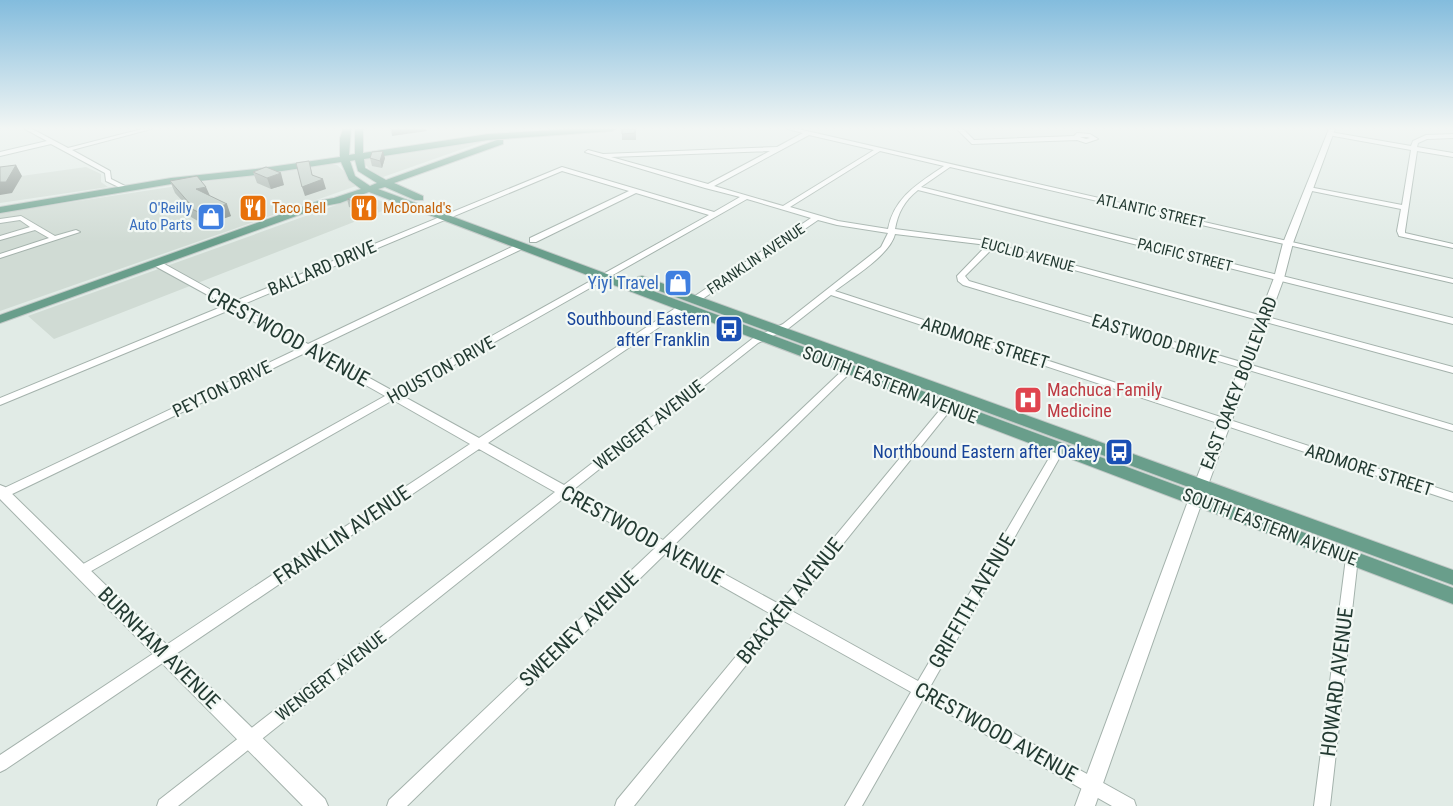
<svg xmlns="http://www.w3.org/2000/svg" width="1453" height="806" font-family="'Roboto Condensed',sans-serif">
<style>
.built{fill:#d0dbd4}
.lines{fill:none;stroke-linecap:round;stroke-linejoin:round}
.minor-casing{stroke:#a4b2ac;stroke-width:2}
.tertiary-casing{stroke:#a4b2ac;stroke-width:2}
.primary-casing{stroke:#c1c8c6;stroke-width:2}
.minor{fill:#fff;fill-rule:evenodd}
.tertiary{fill:#fff;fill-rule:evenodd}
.primary{fill:#699e8b;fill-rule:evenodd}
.wall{fill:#a0aca6}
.shaded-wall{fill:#828c87}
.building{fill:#bac8c1;stroke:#828c87}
.labels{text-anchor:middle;stroke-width:4.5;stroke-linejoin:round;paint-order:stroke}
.far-shop-label{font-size:15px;fill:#366cbe;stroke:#f2f8f4;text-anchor:end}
.far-food-label{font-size:15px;fill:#c56008;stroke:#f2f8f4;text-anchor:start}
.far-street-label{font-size:15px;fill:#233a32;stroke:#f2f8f4}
.street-label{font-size:18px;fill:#233a32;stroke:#f2f8f4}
.shop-label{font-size:18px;fill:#366cbe;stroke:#f2f8f4;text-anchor:end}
.transit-label{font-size:18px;fill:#164399;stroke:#f2f8f4;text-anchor:end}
.health-label{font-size:18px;fill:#be3a42;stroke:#f2f8f4;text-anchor:start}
.near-street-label{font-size:21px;fill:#233a32;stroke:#f2f8f4}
</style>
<rect width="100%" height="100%" fill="#e1ebe6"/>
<!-- built -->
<path class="built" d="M 488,140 L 383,177 L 372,172 L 365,164 L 365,158 Z
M 328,163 L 337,165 L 359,185 L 0,311 L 0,213 Z
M 86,167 L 101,174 L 101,182 L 108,187 L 0,203 L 0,179 Z
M 364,195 L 395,206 L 54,339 L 28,316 Z"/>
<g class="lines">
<defs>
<path id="minor" d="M 25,129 L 32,129 L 68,148 L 142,129 L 151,129 L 72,150 L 110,171 L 111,179 L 129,188 L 130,189 L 127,191 L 106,181 L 105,173 L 51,144 L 0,156 L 0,152 L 47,141 Z
M 788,129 L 798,129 L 1453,279 L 1453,283 L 950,167 L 921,187 L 1453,318 L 1453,324 L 918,190 C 904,201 898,213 895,229 L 980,240 L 1453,367 L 1453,373 L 993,248 L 965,276 L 969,281 L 1453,425 L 1453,431 L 963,285 L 958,281 L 957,276 L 986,246 L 979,244 L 895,234 C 890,255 853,277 835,291 L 1453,493 L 1453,501 L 831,295 L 789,328 L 758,343 L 573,490 L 663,540 L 846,367 L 852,367 L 854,369 L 852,371 L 673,546 L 779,604 L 944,405 L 951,393 L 957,393 L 959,395 L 952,408 L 790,610 L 918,681 L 1055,448 L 1060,445 L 1064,446 L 1065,448 L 930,687 L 1134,800 L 1136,806 L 1112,806 L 923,699 L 862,806 L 845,806 L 911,692 L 782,620 L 634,806 L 615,806 L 617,800 L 771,614 L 665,554 L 407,806 L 387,806 L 389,800 L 655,548 L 565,497 L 178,806 L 157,806 L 159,800 L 555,492 L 479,449 L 6,769 L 0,772 L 0,755 L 470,444 L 393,400 L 86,574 L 81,576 L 76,574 L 75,571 L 76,568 L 385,396 L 307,352 L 8,496 L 0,496 L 0,490 L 300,348 L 232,309 L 0,405 L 0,398 L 226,305 L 153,265 L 153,261 L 159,261 L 233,302 L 562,167 L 714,212 L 740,197 L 705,188 L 585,152 L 588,150 L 603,154 L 777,147 L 803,133 ZM 809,135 L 874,150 L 783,206 L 714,186 ZM 770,151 L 708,184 L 611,157 ZM 880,151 L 944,166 C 919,183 894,197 888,229 L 838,221 L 790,207 ZM 562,171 L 629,191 L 530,238 L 530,242 L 536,242 L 636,193 L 709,215 L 393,391 L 315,348 L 524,248 L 524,244 L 518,244 L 308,344 L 239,306 ZM 747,199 L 811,218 L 692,298 L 692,302 L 698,302 L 818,220 L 837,225 L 888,233 L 881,247 L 783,324 L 752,339 L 564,485 L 488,443 L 686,309 L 686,305 L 680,305 L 479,438 L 401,395 Z
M 957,129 L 963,129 L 974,140 L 1074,136 L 1077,133 L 1090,134 L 1098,139 L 1086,143 L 1077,140 L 972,144 ZM 1080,137 L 1087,137 L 1090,138 L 1086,139 Z
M 1330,132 L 1411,146 L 1413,141 L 1426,135 L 1453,134 L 1453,138 L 1427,139 L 1418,143 L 1417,147 L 1453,153 L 1453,157 L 1417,151 L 1405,231 L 1405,233 L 1453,244 L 1453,248 L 1399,236 L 1397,231 L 1401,209 L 1307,190 L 1306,189 L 1309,187 L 1402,205 L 1411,150 L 1328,135 L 1328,133 Z
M 21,216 L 55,236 L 76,230 L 80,232 L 0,258 L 0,254 L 49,238 L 35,230 L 0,240 L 0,236 L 30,227 L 20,220 L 0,223 L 0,219 Z
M 1352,553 L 1356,555 L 1358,558 L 1330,806 L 1314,806 L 1346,558 L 1348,555 Z"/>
<path id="tertiary" d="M 1329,129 L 1335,129 L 1293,243 L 1284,278 L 1208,485 L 1095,806 L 1075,806 L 1194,485 L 1274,278 L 1283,243 Z
M 0,485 L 5,487 L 325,799 L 328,806 L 303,806 L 0,499 Z"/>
<path id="primary" d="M 343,129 L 351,129 L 349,155 L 355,154 L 355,129 L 363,129 L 363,153 L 488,134 L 574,129 L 616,129 L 612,131 L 488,140 L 364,159 L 365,168 L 386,180 L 497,140 L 503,140 L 503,144 L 394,183 L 423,196 L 423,200 L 415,200 L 385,187 L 378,189 L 1453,588 L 1453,604 L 369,192 L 340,203 L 324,206 L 0,323 L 0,315 L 318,201 L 334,198 L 361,189 L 349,180 L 341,162 L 256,175 L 171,184 L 0,213 L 0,207 L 171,178 L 256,169 L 340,157 L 340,138 ZM 355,160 L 358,171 L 377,183 L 370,186 L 355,176 L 350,161 Z
M 642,276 L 1453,570 L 1453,585 L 638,283 L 636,280 L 638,277 Z"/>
</defs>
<!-- minor casing -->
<use href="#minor" class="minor-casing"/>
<!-- tertiary casing -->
<use href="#tertiary" class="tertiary-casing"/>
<!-- primary casing -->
<use href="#primary" class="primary-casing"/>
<!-- minor -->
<use href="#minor" class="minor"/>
<!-- tertiary -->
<use href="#tertiary" class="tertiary"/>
<!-- primary -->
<use href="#primary" class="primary"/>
</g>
<!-- wall -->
<path class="wall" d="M 636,129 L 636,140 L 622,140 L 622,134 Z
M 370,158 L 385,158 L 382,168 L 372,166 Z
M 253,172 L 284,185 L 271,189 L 257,183 Z
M 170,181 L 210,196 L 231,216 L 205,225 L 191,217 L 186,205 L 175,193 Z
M 347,199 L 376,201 L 378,209 L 368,213 L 349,207 Z"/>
<!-- shaded-wall -->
<path class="shaded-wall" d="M 391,129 L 426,129 L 427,131 L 392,136 Z
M 383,151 L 385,158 L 382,168 L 380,161 Z
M 309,161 L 314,182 L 323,179 L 326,189 L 305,196 L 302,187 L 312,175 Z
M 16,165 L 22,176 L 12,193 L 0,195 L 0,182 Z
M 281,173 L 284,185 L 271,189 L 267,178 Z
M 206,187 L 211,198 L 196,189 Z
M 376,201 L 378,209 L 368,213 L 366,205 Z
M 227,204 L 231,216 L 205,225 L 200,213 Z"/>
<!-- building -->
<path class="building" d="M 622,129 L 635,129 L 635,133 L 622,134 Z
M 383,151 L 380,161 L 370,158 L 372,152 Z
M 309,161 L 312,175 L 323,179 L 302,187 L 296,163 Z
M 16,165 L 6,182 L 0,182 L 0,167 Z
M 266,167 L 281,173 L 267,178 L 253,172 Z
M 197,176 L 206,187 L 196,189 L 227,204 L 200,213 L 186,206 L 190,204 L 170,181 Z
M 359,195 L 376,201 L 366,205 L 347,199 Z"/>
<!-- sky -->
<linearGradient id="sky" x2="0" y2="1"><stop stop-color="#83bcdd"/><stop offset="0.53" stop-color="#f2f6f4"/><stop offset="1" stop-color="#f2f6f4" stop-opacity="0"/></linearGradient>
<rect width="1453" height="242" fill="url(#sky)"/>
<!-- icons -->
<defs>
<symbol id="restaurant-square" viewBox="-11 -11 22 22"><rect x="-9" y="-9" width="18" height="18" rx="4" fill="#e8710a" stroke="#f2f8f4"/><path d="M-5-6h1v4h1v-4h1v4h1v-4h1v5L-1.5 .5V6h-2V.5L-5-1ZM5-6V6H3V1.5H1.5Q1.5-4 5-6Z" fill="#fff"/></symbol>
<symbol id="shop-square" viewBox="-11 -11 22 22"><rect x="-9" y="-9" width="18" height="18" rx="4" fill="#3f7fe0" stroke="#f2f8f4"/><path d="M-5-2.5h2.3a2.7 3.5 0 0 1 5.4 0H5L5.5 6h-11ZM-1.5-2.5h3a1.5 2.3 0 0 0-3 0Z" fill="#fff"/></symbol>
<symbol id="bus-square" viewBox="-11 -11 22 22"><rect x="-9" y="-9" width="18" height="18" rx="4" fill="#1a4fb4" stroke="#f2f8f4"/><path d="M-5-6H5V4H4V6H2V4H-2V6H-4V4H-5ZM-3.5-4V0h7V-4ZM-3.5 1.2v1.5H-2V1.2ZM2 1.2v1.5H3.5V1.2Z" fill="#fff"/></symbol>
<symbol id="hospital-square" viewBox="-11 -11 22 22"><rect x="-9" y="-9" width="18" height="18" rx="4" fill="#e0444e" stroke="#f2f8f4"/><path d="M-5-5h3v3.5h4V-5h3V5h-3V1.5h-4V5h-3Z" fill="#fff"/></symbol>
</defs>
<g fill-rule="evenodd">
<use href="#restaurant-square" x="237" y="192" width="32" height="32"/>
<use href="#restaurant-square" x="348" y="192" width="32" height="32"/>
<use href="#shop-square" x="195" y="201" width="32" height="32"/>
<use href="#shop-square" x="662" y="267" width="32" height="32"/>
<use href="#bus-square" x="713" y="313" width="32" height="32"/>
<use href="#hospital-square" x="1012" y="384" width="32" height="32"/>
<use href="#bus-square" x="1103" y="436" width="32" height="32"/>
</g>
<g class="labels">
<!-- far-shop labels -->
<g class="far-shop-label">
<text x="192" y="213">O'Reilly<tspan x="192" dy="17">Auto Parts</tspan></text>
</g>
<!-- far-food labels -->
<g class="far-food-label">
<text x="272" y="213">Taco Bell</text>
<text x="383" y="213">McDonald's</text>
</g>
<!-- far-street labels -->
<g class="far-street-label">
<text transform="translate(1151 211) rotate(13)" y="5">ATLANTIC STREET</text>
<text transform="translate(1028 255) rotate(15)" y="5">EUCLID AVENUE</text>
<text transform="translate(1185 255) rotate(14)" y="5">PACIFIC STREET</text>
<text transform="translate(756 259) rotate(-34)" y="5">FRANKLIN AVENUE</text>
</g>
<!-- street labels -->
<g class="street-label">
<text transform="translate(322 268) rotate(-23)" y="6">BALLARD DRIVE</text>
<text transform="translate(1155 339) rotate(17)" y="6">EASTWOOD DRIVE</text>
<text transform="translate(985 343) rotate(18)" y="6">ARDMORE STREET</text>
<text transform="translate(441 370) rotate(-29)" y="6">HOUSTON DRIVE</text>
<text transform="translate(1239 383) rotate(-69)" y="6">EAST OAKEY BOULEVARD</text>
<text transform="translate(890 385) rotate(21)" y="6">SOUTH EASTERN AVENUE</text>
<text transform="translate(222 389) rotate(-26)" y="6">PEYTON DRIVE</text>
<text transform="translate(649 425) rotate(-38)" y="6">WENGERT AVENUE</text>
<text transform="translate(1369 470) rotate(18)" y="6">ARDMORE STREET</text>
<text transform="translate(1270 527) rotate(21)" y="6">SOUTH EASTERN AVENUE</text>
<text transform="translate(331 676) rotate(-38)" y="6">WENGERT AVENUE</text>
</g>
<!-- shop labels -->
<g class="shop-label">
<text x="659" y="289">Yiyi Travel</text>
</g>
<!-- transit labels -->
<g class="transit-label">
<text x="710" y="325">Southbound Eastern<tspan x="710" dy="21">after Franklin</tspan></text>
<text x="1100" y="458">Northbound Eastern after Oakey</text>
</g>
<!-- health labels -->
<g class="health-label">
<text x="1047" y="396">Machuca Family<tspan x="1047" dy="21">Medicine</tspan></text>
</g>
<!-- near-street labels -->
<g class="near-street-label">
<text transform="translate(288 337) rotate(29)" y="7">CRESTWOOD AVENUE</text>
<text transform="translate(342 535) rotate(-34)" y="7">FRANKLIN AVENUE</text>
<text transform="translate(642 535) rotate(29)" y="7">CRESTWOOD AVENUE</text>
<text transform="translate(790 601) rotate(-51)" y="7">BRACKEN AVENUE</text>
<text transform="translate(972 601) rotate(-60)" y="7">GRIFFITH AVENUE</text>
<text transform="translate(579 629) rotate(-44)" y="7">SWEENEY AVENUE</text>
<text transform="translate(159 648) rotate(45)" y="7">BURNHAM AVENUE</text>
<text transform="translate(1337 682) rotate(-83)" y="7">HOWARD AVENUE</text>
<text transform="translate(996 732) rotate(29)" y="7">CRESTWOOD AVENUE</text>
</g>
</g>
</svg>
